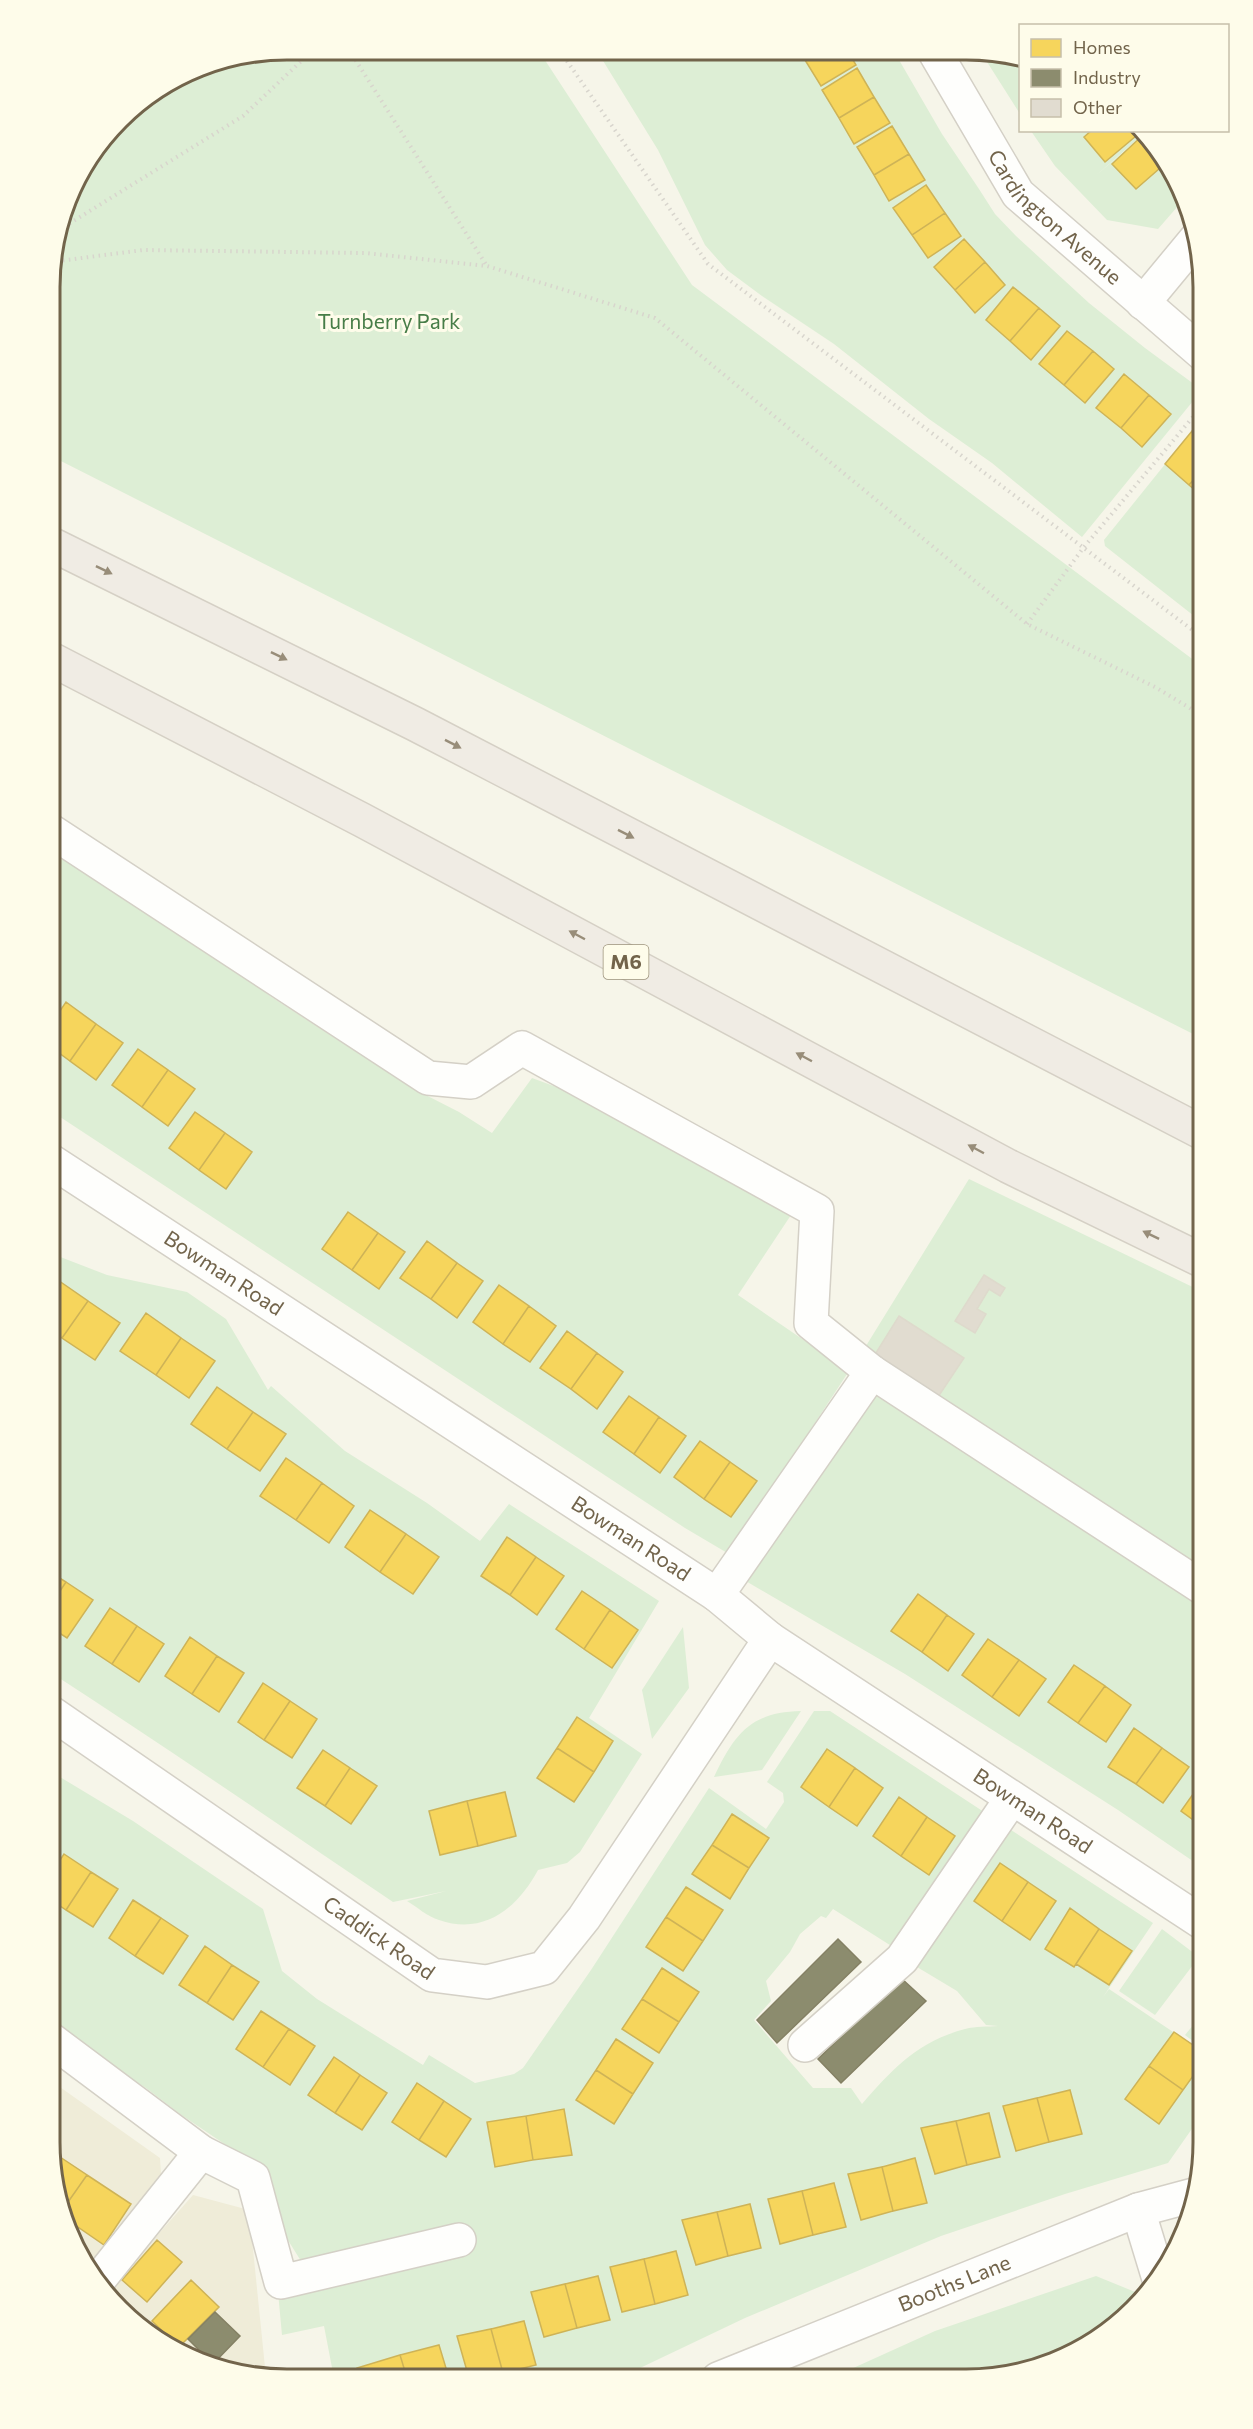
<svg xmlns="http://www.w3.org/2000/svg" width="1253" height="2429" font-family="Commissioner,sans-serif">
<style>
.residential{fill:#efecd8}
.green{fill:#ddeed5}
.homes{fill:#f6d55c;stroke:#ceb357;stroke-width:1.5}
.industry{fill:#8c8c6e;stroke:#848064;stroke-width:1.5}
.building{fill:#e1dcd0;stroke:#dedacc;stroke-width:1.5}
.lines{fill:none;stroke-linecap:round;stroke-linejoin:round}
.minor-casing{stroke:#d4d0c6;stroke-width:36}
.highway-casing{stroke:#d5d0c5;stroke-width:36}
.path{stroke:#d8d5cd;stroke-width:4;stroke-dasharray:1.5 4.5;stroke-linecap:butt}
.minor{stroke:#fefefc;stroke-width:33}
.highway{stroke:#f0ece4;stroke-width:33}
.oneway{fill:#988d79}
.labels{text-anchor:middle;stroke-width:6;stroke-linejoin:round;paint-order:stroke}
.shield{fill:#fefcea;stroke:#9c927b;stroke-width:1.5}
.shield-label{font-size:20px;font-weight:bold;fill:#72644b}
.street-label{font-size:21px;fill:#72644b;stroke:#fefcea}
.park-label{font-size:21px;fill:#477d47;stroke:#fefcea}
.rim{fill:none;stroke:#72644b;stroke-width:3}
</style>
<rect width="100%" height="100%" fill="#f6f5e9"/>
<!-- residential -->
<path class="residential" d="M 50,2080 L 160,2158 L 161,2174 L 88,2270 L 62,2218 L 50,2142 Z
M 193,2195 L 249,2210 L 266,2377 L 255,2377 L 182,2355 L 131,2321 L 106,2293 Z"/>
<!-- green -->
<path class="green" d="M 287,50 L 539,51 L 692,285 L 1203,667 L 1203,1039 L 51,456 L 51,256 L 74,181 L 130,109 L 196,67 Z
M 597,51 L 895,53 L 942,134 L 979,189 L 995,214 L 1016,236 L 1089,303 L 1145,348 L 1202,390 L 1082,537 L 992,463 L 929,419 L 834,344 L 762,296 L 727,270 L 705,245 L 658,150 Z
M 982,54 L 1012,54 L 1020,57 L 1020,114 Z
M 1031,131 L 1142,131 L 1145,133 L 1094,177 L 1145,134 L 1164,155 L 1185,198 L 1158,229 L 1107,220 L 1055,166 Z
M 1203,417 L 1203,623 L 1105,546 L 1104,540 Z
M 51,852 L 238,971 L 270,996 L 412,1088 L 459,1112 L 492,1133 L 532,1078 L 570,1092 L 793,1212 L 738,1295 L 849,1371 L 729,1554 L 685,1528 L 51,1111 Z
M 969,1179 L 1203,1292 L 1203,1576 L 861,1354 Z
M 50,1253 L 107,1275 L 187,1292 L 226,1319 L 268,1390 L 271,1386 L 345,1451 L 427,1503 L 480,1541 L 509,1504 L 659,1601 L 589,1718 L 642,1754 L 580,1852 L 567,1863 L 538,1870 C 518,1907 485,1936 439,1920 C 428,1917 417,1907 407,1901 L 446,1891 L 393,1902 C 279,1825 166,1747 50,1672 Z
M 874,1387 L 1203,1595 L 1203,1868 L 1118,1810 L 905,1674 L 744,1580 Z
M 683,1627 L 689,1688 L 652,1739 L 642,1690 Z
M 801,1711 L 762,1770 L 714,1777 C 734,1735 750,1712 801,1711 Z
M 814,1711 L 830,1711 L 984,1812 L 893,1947 L 833,1909 L 826,1918 L 821,1916 L 800,1934 L 790,1952 L 766,1981 L 771,2001 L 754,2020 L 813,2088 L 851,2088 L 862,2104 C 892,2069 919,2041 965,2029 C 976,2026 987,2027 998,2026 L 986,2025 L 957,1991 L 917,1967 L 1011,1830 L 1153,1923 L 1103,1997 L 1109,1989 L 1203,2052 L 1203,2113 L 1168,2163 L 1065,2194 L 941,2236 L 745,2318 L 619,2378 L 334,2378 L 324,2326 L 282,2335 L 278,2292 L 301,2261 L 271,2213 L 254,2164 L 180,2114 L 146,2088 L 50,2025 L 50,1771 L 133,1821 L 263,1909 L 282,1971 L 317,1999 L 423,2065 L 429,2055 L 475,2083 L 514,2074 L 523,2068 L 591,1970 L 709,1788 L 766,1829 L 784,1802 L 783,1793 L 767,1782 Z
M 1162,1929 L 1199,1957 L 1155,2015 L 1119,1991 Z
M 1203,2013 L 1203,2049 L 1185,2035 Z
M 1096,2276 L 1145,2296 C 1130,2310 1115,2328 1098,2340 C 1020,2391 918,2379 829,2379 L 935,2331 Z"/>
<!-- homes -->
<path class="homes" d="M 801,53 L 818,53 L 805,60 Z
M 818,53 L 849,53 L 856,65 L 821,86 L 805,60 Z
M 857,68 L 874,97 L 839,118 L 822,90 Z
M 874,97 L 890,123 L 854,144 L 839,118 Z
M 892,126 L 909,154 L 874,175 L 857,147 Z
M 1092,130 L 1141,130 L 1142,131 L 1105,162 L 1084,137 Z
M 1145,133 L 1167,162 L 1136,189 L 1112,164 Z
M 909,154 L 925,180 L 889,201 L 874,175 Z
M 926,185 L 945,213 L 912,235 L 893,208 Z
M 945,213 L 961,236 L 928,258 L 912,235 Z
M 964,239 L 985,262 L 955,290 L 934,267 Z
M 985,262 L 1005,285 L 975,313 L 955,290 Z
M 1013,287 L 1039,308 L 1010,341 L 986,320 Z
M 1039,308 L 1060,326 L 1031,360 L 1010,341 Z
M 1067,331 L 1093,351 L 1064,385 L 1039,364 Z
M 1093,351 L 1114,369 L 1085,403 L 1064,385 Z
M 1124,374 L 1149,395 L 1121,428 L 1096,408 Z
M 1149,395 L 1171,414 L 1142,447 L 1121,428 Z
M 1192,431 L 1203,440 L 1203,469 L 1189,485 L 1165,464 Z
M 1203,469 L 1203,497 L 1189,485 Z
M 66,1002 L 96,1024 L 70,1061 L 51,1047 L 51,1024 Z
M 96,1024 L 123,1043 L 96,1080 L 70,1061 Z
M 138,1049 L 168,1070 L 142,1107 L 112,1085 Z
M 168,1070 L 195,1089 L 168,1126 L 142,1107 Z
M 195,1112 L 225,1133 L 199,1170 L 169,1148 Z
M 225,1133 L 252,1152 L 226,1189 L 199,1170 Z
M 348,1212 L 378,1233 L 352,1270 L 322,1249 Z
M 378,1233 L 405,1252 L 379,1289 L 352,1270 Z
M 427,1241 L 457,1263 L 431,1299 L 400,1278 Z
M 457,1263 L 483,1281 L 457,1318 L 431,1299 Z
M 52,1276 L 88,1301 L 62,1338 L 50,1330 Z
M 499,1285 L 529,1306 L 503,1344 L 473,1322 Z
M 88,1301 L 120,1323 L 95,1360 L 62,1338 Z
M 529,1306 L 556,1326 L 530,1362 L 503,1344 Z
M 146,1313 L 181,1338 L 156,1375 L 120,1351 Z
M 567,1331 L 597,1353 L 571,1389 L 540,1368 Z
M 181,1338 L 215,1361 L 189,1398 L 156,1375 Z
M 597,1353 L 623,1372 L 597,1409 L 571,1389 Z
M 217,1387 L 253,1412 L 227,1449 L 191,1424 Z
M 629,1396 L 659,1417 L 634,1454 L 603,1432 Z
M 253,1412 L 286,1434 L 260,1471 L 227,1449 Z
M 659,1417 L 686,1436 L 660,1473 L 634,1454 Z
M 700,1441 L 730,1462 L 704,1499 L 674,1477 Z
M 286,1458 L 322,1483 L 296,1520 L 260,1496 Z
M 730,1462 L 757,1481 L 731,1517 L 704,1499 Z
M 322,1483 L 354,1506 L 329,1543 L 296,1520 Z
M 370,1510 L 406,1534 L 380,1572 L 345,1547 Z
M 406,1534 L 439,1557 L 413,1594 L 380,1572 Z
M 507,1537 L 536,1557 L 510,1595 L 481,1576 Z
M 536,1557 L 564,1576 L 537,1615 L 510,1595 Z
M 50,1572 L 66,1582 L 50,1606 Z
M 66,1582 L 93,1600 L 67,1638 L 50,1627 L 50,1606 Z
M 582,1591 L 610,1610 L 584,1649 L 556,1629 Z
M 918,1594 L 947,1615 L 922,1652 L 891,1631 Z
M 110,1608 L 137,1626 L 112,1664 L 85,1646 Z
M 610,1610 L 638,1630 L 612,1668 L 584,1649 Z
M 947,1615 L 974,1634 L 948,1671 L 922,1652 Z
M 137,1626 L 164,1644 L 139,1682 L 112,1664 Z
M 190,1637 L 217,1656 L 192,1694 L 165,1676 Z
M 988,1639 L 1019,1660 L 992,1697 L 962,1675 Z
M 217,1656 L 244,1673 L 219,1712 L 192,1694 Z
M 1019,1660 L 1046,1679 L 1019,1716 L 992,1697 Z
M 1074,1665 L 1105,1686 L 1078,1723 L 1048,1702 Z
M 263,1683 L 290,1701 L 264,1740 L 238,1722 Z
M 1105,1686 L 1131,1705 L 1106,1742 L 1078,1723 Z
M 290,1701 L 317,1719 L 292,1758 L 264,1740 Z
M 577,1717 L 613,1741 L 594,1772 L 557,1748 Z
M 1134,1728 L 1162,1748 L 1136,1784 L 1108,1767 Z
M 557,1748 L 594,1772 L 574,1802 L 537,1778 Z
M 1162,1748 L 1189,1767 L 1163,1803 L 1136,1784 Z
M 827,1749 L 855,1768 L 829,1807 L 801,1787 Z
M 323,1750 L 350,1768 L 325,1806 L 297,1788 Z
M 350,1768 L 377,1786 L 351,1824 L 325,1806 Z
M 855,1768 L 883,1788 L 857,1826 L 829,1807 Z
M 1203,1780 L 1203,1827 L 1181,1811 Z
M 505,1792 L 516,1836 L 478,1846 L 467,1801 Z
M 899,1797 L 927,1817 L 901,1856 L 873,1836 Z
M 467,1801 L 478,1846 L 440,1855 L 429,1811 Z
M 732,1814 L 769,1838 L 749,1868 L 712,1845 Z
M 50,1817 L 60,1823 L 50,1838 Z
M 927,1817 L 955,1836 L 929,1875 L 901,1856 Z
M 712,1845 L 749,1868 L 730,1899 L 692,1874 Z
M 64,1854 L 91,1872 L 66,1910 L 50,1899 L 50,1875 Z
M 1000,1863 L 1028,1882 L 1002,1921 L 974,1901 Z
M 91,1872 L 118,1889 L 93,1927 L 66,1910 Z
M 1028,1882 L 1056,1901 L 1030,1940 L 1002,1921 Z
M 686,1887 L 723,1910 L 703,1941 L 666,1917 Z
M 133,1900 L 161,1918 L 135,1956 L 109,1938 Z
M 1070,1908 L 1099,1929 L 1074,1967 L 1045,1949 Z
M 666,1917 L 703,1941 L 683,1971 L 646,1947 Z
M 161,1918 L 188,1936 L 163,1974 L 135,1956 Z
M 1099,1929 L 1132,1951 L 1109,1985 L 1076,1964 Z
M 205,1946 L 232,1965 L 207,2003 L 179,1985 Z
M 232,1965 L 259,1982 L 233,2020 L 207,2003 Z
M 662,1968 L 699,1992 L 679,2022 L 642,1999 Z
M 642,1999 L 679,2022 L 659,2053 L 622,2029 Z
M 261,2011 L 289,2029 L 263,2067 L 236,2049 Z
M 289,2029 L 315,2046 L 290,2085 L 263,2067 Z
M 1174,2032 L 1203,2052 L 1203,2062 L 1183,2090 L 1149,2066 Z
M 616,2039 L 653,2063 L 633,2094 L 596,2070 Z
M 334,2057 L 360,2075 L 335,2113 L 308,2095 Z
M 1149,2066 L 1183,2090 L 1159,2124 L 1125,2099 Z
M 596,2070 L 633,2094 L 614,2124 L 576,2100 Z
M 360,2075 L 387,2093 L 362,2130 L 335,2113 Z
M 417,2083 L 444,2101 L 419,2140 L 392,2122 Z
M 1070,2090 L 1082,2134 L 1049,2142 L 1037,2098 Z
M 1037,2098 L 1049,2142 L 1016,2151 L 1003,2106 Z
M 444,2101 L 471,2119 L 446,2157 L 419,2140 Z
M 564,2109 L 572,2155 L 533,2160 L 526,2116 Z
M 989,2113 L 1000,2157 L 967,2165 L 956,2121 Z
M 526,2116 L 533,2160 L 495,2167 L 487,2122 Z
M 956,2121 L 967,2165 L 935,2174 L 921,2128 Z
M 51,2151 L 87,2175 L 61,2212 Z
M 915,2158 L 927,2203 L 893,2211 L 882,2167 Z
M 882,2167 L 893,2211 L 861,2220 L 848,2174 Z
M 87,2175 L 131,2204 L 104,2245 L 62,2216 L 61,2212 Z
M 834,2183 L 846,2227 L 813,2235 L 802,2191 Z
M 802,2191 L 813,2235 L 780,2244 L 768,2199 Z
M 750,2204 L 761,2248 L 728,2256 L 717,2212 Z
M 717,2212 L 728,2256 L 696,2265 L 682,2220 Z
M 157,2240 L 182,2262 L 147,2302 L 122,2280 Z
M 676,2251 L 688,2295 L 655,2304 L 644,2259 Z
M 644,2259 L 655,2304 L 622,2312 L 610,2267 Z
M 598,2276 L 610,2320 L 577,2328 L 565,2284 Z
M 191,2280 L 219,2307 L 179,2347 L 152,2321 Z
M 565,2284 L 577,2328 L 544,2337 L 531,2292 Z
M 524,2321 L 536,2365 L 503,2373 L 491,2329 Z
M 491,2329 L 503,2373 L 484,2378 L 469,2378 L 457,2336 Z
M 439,2345 L 449,2378 L 407,2378 L 400,2355 Z
M 400,2355 L 407,2378 L 359,2378 L 357,2368 Z
M 1048,2361 L 1049,2364 L 1042,2367 L 1028,2369 L 1027,2367 Z"/>
<!-- industry -->
<path class="industry" d="M 838,1939 L 861,1962 L 777,2043 L 757,2020 Z
M 901,1978 L 926,2001 L 841,2083 L 818,2059 Z
M 215,2312 L 240,2336 L 213,2364 L 188,2339 Z"/>
<!-- building -->
<path class="building" d="M 984,1275 L 1005,1288 L 1000,1296 L 989,1289 L 977,1309 L 986,1314 L 975,1333 L 955,1321 Z
M 899,1316 L 964,1358 L 938,1397 L 874,1356 Z"/>
<g class="lines">
<defs>
<g id="minor">
<path id="s1" d="M 936,54 L 1018,194 L 1203,354"/>
<path d="M 1143,303 L 1196,239"/>
<path d="M 51,831 L 428,1078 L 471,1082 L 522,1048 L 817,1211 L 811,1323 L 872,1372 L 1203,1588"/>
<path id="s2" d="M 51,1161 L 717,1595 L 770,1639 L 1203,1923"/>
<path d="M 717,1595 L 872,1372"/>
<path id="s3" d="M 50,1712 L 432,1975 L 487,1982 L 544,1968 L 584,1918 L 770,1639"/>
<path d="M 50,2039 L 201,2152 L 253,2178 L 281,2282 L 459,2240"/>
<path d="M 805,2045 L 902,1959 L 1012,1798"/>
<path d="M 1138,2210 L 1159,2279"/>
<path d="M 97,2282 L 201,2152"/>
<path id="s4" d="M 718,2379 L 1138,2210 L 1194,2195"/>
</g>
<path id="highway" d="M 51,544 L 415,724 L 1203,1133
M 51,659 L 362,820 L 1008,1166 L 1203,1261"/>
</defs>
<!-- minor casing -->
<use href="#minor" class="minor-casing"/>
<!-- highway casing -->
<use href="#highway" class="highway-casing"/>
<!-- path -->
<path class="path" d="M 349,50 L 487,266
M 560,51 L 708,264 L 1203,638
M 59,230 L 243,116 L 313,50
M 51,262 L 143,250 L 365,253 L 487,266 L 655,318 L 1027,624 L 1155,687 L 1203,716
M 1027,624 L 1084,547 L 1203,405"/>
<!-- minor -->
<use href="#minor" class="minor"/>
<!-- highway -->
<use href="#highway" class="highway"/>
</g>
<!-- one-way arrows -->
<defs><path id="oneway-solid" d="M-6-.8H1V-3.2L6.5 0L1 3.2V.8H-6Z" transform="scale(1.5)"/></defs>
<g class="oneway">
<use href="#oneway-solid" transform="translate(104 570) rotate(26)"/>
<use href="#oneway-solid" transform="translate(279 656) rotate(26)"/>
<use href="#oneway-solid" transform="translate(453 744) rotate(27)"/>
<use href="#oneway-solid" transform="translate(626 834) rotate(27)"/>
<use href="#oneway-solid" transform="translate(577 935) rotate(-152)"/>
<use href="#oneway-solid" transform="translate(804 1057) rotate(-152)"/>
<use href="#oneway-solid" transform="translate(976 1149) rotate(-152)"/>
<use href="#oneway-solid" transform="translate(1151 1235) rotate(-154)"/>
</g>
<g class="labels">
<!-- shield labels -->
<rect class="shield" x="603.5" y="945" width="45" height="34" rx="4.5"/>
<g class="shield-label">
<text x="626" y="969">M6</text>
</g>
<!-- street labels -->
<g class="street-label">
<text dy="7" stroke="none"><textPath href="#s1" startOffset="204">Cardington Avenue</textPath></text>
<text dy="7" stroke="none"><textPath href="#s2" startOffset="206">Bowman Road</textPath></text>
<text dy="7" stroke="none"><textPath href="#s2" startOffset="692">Bowman Road</textPath></text>
<text dy="7" stroke="none"><textPath href="#s2" startOffset="1178">Bowman Road</textPath></text>
<text dy="7" stroke="none"><textPath href="#s3" startOffset="399">Caddick Road</textPath></text>
<text dy="7" stroke="none"><textPath href="#s4" startOffset="255">Booths Lane</textPath></text>
</g>
<!-- park labels -->
<g class="park-label">
<text x="389" y="329">Turnberry Park</text>
</g>
</g>
<!-- crop -->
<path d="M0 0H1253V2429H0ZM287 60H966A227 227 0 0 1 1193 287V2142A227 227 0 0 1 966 2369H287A227 227 0 0 1 60 2142V287A227 227 0 0 1 287 60Z" fill="#fefcea" fill-rule="evenodd"/>
<path class="rim" d="M287 60H966A227 227 0 0 1 1193 287V2142A227 227 0 0 1 966 2369H287A227 227 0 0 1 60 2142V287A227 227 0 0 1 287 60Z"/>
<!-- legend -->
<rect x="1019" y="24" width="210" height="108" fill="#fefcea" stroke="#c6bfaa" stroke-width="1.5"/>
<rect x="1031" y="39" width="30" height="18" fill="#f6d55c" stroke="#c6bfaa" stroke-width="1.5"/>
<text x="1073" y="54" font-size="18" fill="#72644b">Homes</text>
<rect x="1031" y="69" width="30" height="18" fill="#8c8c6e" stroke="#c6bfaa" stroke-width="1.5"/>
<text x="1073" y="84" font-size="18" fill="#72644b">Industry</text>
<rect x="1031" y="99" width="30" height="18" fill="#e1dcd0" stroke="#c6bfaa" stroke-width="1.5"/>
<text x="1073" y="114" font-size="18" fill="#72644b">Other</text>
</svg>
